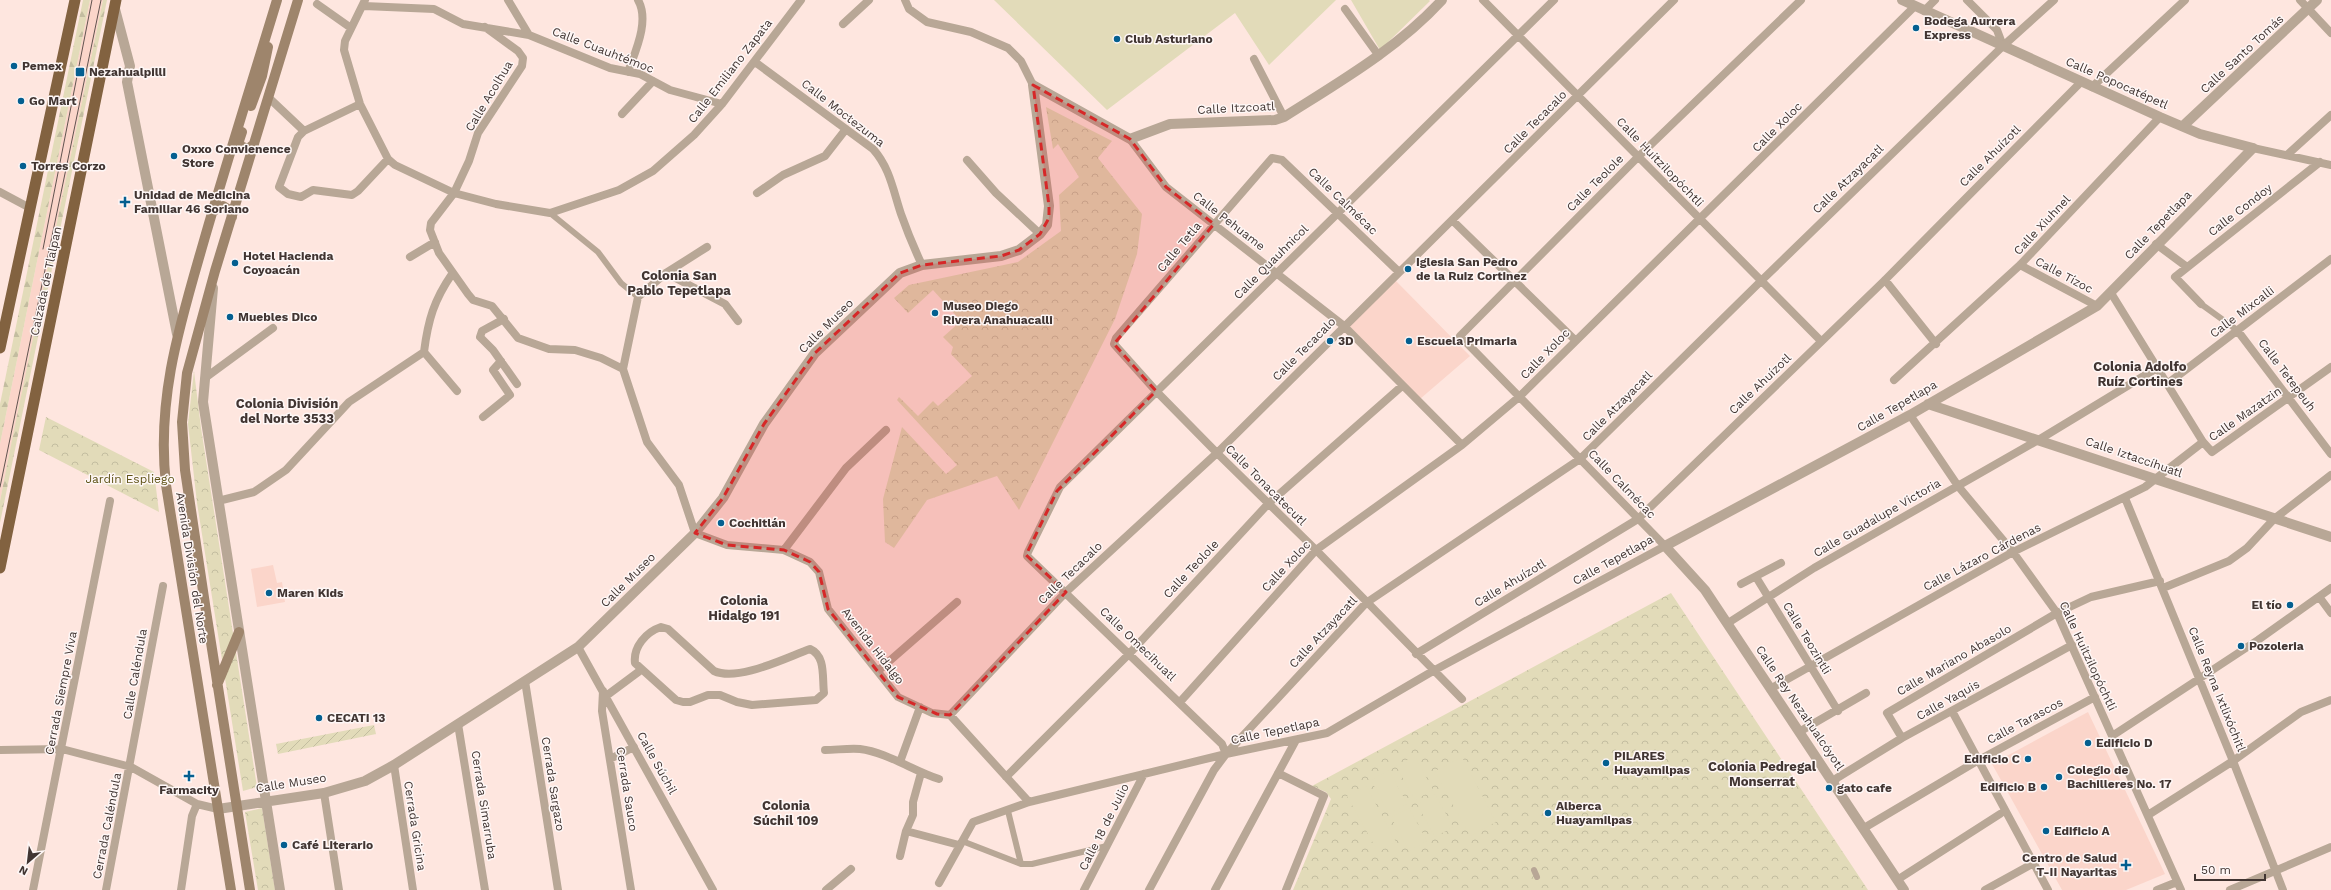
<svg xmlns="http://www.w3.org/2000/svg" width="2331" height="890" font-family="'Work Sans',sans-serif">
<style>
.built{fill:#fbd5ca}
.forest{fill:url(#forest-firs)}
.park{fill:url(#park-crowns)}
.garden{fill:url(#garden-furrows)}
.pitch{fill:#e2dbb9}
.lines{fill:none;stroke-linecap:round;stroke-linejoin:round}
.pedestrian{stroke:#b8a796;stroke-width:6}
.minor{stroke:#b8a796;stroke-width:8}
.tertiary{stroke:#b8a796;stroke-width:10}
.secondary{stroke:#9e856c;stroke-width:10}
.trunk{stroke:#826240;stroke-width:11}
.tram{stroke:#61534f;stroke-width:1}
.marked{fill:#d62828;fill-opacity:0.2;stroke:#d62828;stroke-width:3;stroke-dasharray:8 5;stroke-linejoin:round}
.poi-dot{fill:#045f90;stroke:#fef7f6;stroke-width:1.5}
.labels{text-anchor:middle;stroke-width:3;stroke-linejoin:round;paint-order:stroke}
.poi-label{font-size:12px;font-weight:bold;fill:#413532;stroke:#fef7f6;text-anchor:start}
.street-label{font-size:12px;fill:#413532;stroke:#fef7f6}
.park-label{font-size:12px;fill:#5e5215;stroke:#fef7f6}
.neighbourhood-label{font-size:13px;font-weight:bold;fill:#413532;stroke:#fef7f6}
</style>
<defs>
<pattern id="forest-firs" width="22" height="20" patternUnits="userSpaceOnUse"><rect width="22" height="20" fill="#e2dbb9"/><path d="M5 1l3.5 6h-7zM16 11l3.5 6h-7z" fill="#c3bda0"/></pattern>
<pattern id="park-crowns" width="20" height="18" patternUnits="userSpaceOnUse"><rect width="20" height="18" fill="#e2dbb9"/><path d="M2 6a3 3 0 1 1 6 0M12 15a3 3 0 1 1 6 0" fill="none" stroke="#c3bda0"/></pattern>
<pattern id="garden-furrows" width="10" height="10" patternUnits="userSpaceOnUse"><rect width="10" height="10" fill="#e2dbb9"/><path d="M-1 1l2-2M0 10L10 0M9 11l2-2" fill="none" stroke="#c3bda0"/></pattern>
</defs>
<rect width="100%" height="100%" fill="#fee6df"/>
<!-- built -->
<path class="built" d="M 90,0 L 103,0 L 0,501 L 0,444 Z
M 1396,281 L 1470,356 L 1420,399 L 1349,326 Z
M 273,565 L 277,583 L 282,582 L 285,602 L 257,607 L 251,569 Z
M 2088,712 L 2165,874 L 2126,890 L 2062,890 L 1992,764 Z"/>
<!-- forest -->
<path class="forest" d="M 83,0 L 90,0 L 0,444 L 0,404 Z
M 103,0 L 107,0 L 0,523 L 0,501 L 13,435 Z"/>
<!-- park -->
<path class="park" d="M 1046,107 L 1112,141 L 1098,158 L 1142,214 L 1137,254 L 1115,319 L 1019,510 L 997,476 L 927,500 L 894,548 L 885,542 L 883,499 L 902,427 L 946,474 L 957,465 L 897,400 L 899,397 L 918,416 L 933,401 L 938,406 L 972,376 L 951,354 L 953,347 L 943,337 L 961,321 L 933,290 L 908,313 L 894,298 L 909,285 L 1018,262 L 1061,231 L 1059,195 L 1079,177 L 1058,144 L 1053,149 Z
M 194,371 L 201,428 L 257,787 L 243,791 L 197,503 L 188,424 Z
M 46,417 L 154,472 L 159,512 L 39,450 Z
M 1671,593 L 1868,890 L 1293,890 L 1331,799 L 1326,792 L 1312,786 Z
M 262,808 L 275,890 L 258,890 L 245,812 Z"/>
<!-- garden -->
<path class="garden" d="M 374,725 L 376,734 L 278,754 L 276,744 Z"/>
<!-- pitch -->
<path class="pitch" d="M 994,0 L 1336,0 L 1269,65 L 1235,13 L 1107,110 Z
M 1351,0 L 1429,0 L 1430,1 L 1380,50 Z
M 1415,756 L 1433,790 L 1415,800 L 1396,766 Z
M 1462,757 L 1496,822 L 1470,836 L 1435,771 Z
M 1389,770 L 1407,804 L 1389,814 L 1371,780 Z
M 1366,786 L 1396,842 L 1378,852 L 1347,796 Z
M 1435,794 L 1453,827 L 1435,837 L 1417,804 Z
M 1409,808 L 1427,841 L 1409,851 L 1391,817 Z"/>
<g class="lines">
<!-- pedestrian -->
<path class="pedestrian" d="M 550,213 L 598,252 L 621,283 L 638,297
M 2201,304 L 2237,330
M 1008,811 L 1021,864
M 962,841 L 1021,864 L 1032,864 L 1107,846
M 1534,870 L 1537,877"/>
<!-- minor -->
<path class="minor" d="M 365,0 L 345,41 L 344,50 L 360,104 L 388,159 L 395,165 L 454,193 L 496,204 L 550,213 L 619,190 L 653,171 L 694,135 L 722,104 L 801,0
M 508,0 L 529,35
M 905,0 L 909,9 L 927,22 L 971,32 L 1008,48 L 1021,61 L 1033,85
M 1483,0 L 1821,341
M 1967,0 L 1997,30 L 2003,46
M 2300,0 L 2331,33
M 317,4 L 351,28
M 364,6 L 434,9 L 463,24 L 529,35 L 610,68 L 640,74 L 670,90 L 722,104
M 1345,9 L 1379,56
M 1924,11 L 1935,0
M 843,24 L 869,0
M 485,27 L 518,51 L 523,58 L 522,66 L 478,133 L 469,161 L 454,193 L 431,223 L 430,230 L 439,253 L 468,294 L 473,300 L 492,306 L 518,338 L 549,349 L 575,350 L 601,358 L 623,369 L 647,442 L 679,485 L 695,533 L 727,545 L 784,550 L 810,562 L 819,572 L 828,609 L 898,697 L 932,713 L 950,715 L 1029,802
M 1254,59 L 1284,117
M 755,62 L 873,149 C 890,168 893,190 901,214 C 907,231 914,248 922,265
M 628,72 C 635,52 650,21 638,0
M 2092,87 L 2185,0
M 268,97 L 304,131
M 360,104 L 304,131 L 298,137 L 279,187 L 288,194 L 301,197 L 313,190 L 352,195 L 358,191 L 388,159
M 622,114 L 653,81
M 1130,139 L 1166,187 L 1344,326 L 1462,445
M 2253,148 L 2331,165
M 2287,155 L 2331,115
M 967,160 L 996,193 L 1040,234
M 0,192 L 30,208
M 757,193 L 783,175 L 825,156 L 846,129
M 1452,220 L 1575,340
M 2156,244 L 2187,267
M 410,257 L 435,242
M 2020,265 L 2097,306
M 1399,272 L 1282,160 L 1272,158 L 1116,338 L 1114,344 L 1156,391 L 1217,453 L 1316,550 L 1462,699
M 666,273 L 725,304 L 738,321
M 1885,280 L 1936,344
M 2111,293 L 2203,442 L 2212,452 L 2331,367
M 2201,304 L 2175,277 L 2320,162
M 504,319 L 482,331 L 480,337 L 493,350 L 517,384
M 2237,330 L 2331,454
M 424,352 L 457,391
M 623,369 L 638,297 L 666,273 L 707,247
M 205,378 L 273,328
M 1894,380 L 2020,265 L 2160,117
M 2167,384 L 2331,259
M 1910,415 L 1958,486 L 2013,552 L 2057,613 L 2181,890
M 483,417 L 510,395 L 493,370 L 501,361
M 2125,498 L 2233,761 L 2283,890
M 218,501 L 254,492 L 286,470 L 349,402 L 424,352 C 428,320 434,300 452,274
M 784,550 L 846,468 L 886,430
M 1756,577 L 1838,711
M 1741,584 L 1781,563
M 2163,588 L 2229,561 L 2247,548 L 2274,519 L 2331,475
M 2320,598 L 2331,613
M 1728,623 L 1814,568 L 2040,439 L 2157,368
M 661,627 L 668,629 L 714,671 C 738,682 785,658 810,649 C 826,656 822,677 824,693 L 816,700 L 752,705 L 737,702 L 720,695 L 708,695 L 690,702 L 683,702 L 676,700 L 635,663 C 633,647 646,632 661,627 Z
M 578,647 L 713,890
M 1416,654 L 1638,519 L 1885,280 L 2081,82
M 878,671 L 957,602
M 525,681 L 558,890
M 1770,689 L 2013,552 L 2145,487 L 2203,442
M 603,691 L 602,711 L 631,890
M 606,696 L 641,670
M 1180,702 L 1316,550 L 1462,445 L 1519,397 L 1915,6
M 1952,711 L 2048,890
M 950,715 L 1066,592 L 1217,453 L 1674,0
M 458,724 L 485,890
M 1799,732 L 1866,693
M 2112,736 L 2258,640 L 2331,588
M 1902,738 L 1887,713 L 2057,613 L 2091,597 L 2160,581
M 0,750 L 62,749 L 131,767 L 197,804 L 218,809
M 825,750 C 836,750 849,748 860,749 C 886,752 914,771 939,779
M 1226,754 L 1222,744 L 1027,556 L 1028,552 L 1060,487 L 1554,0
M 610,759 L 634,747
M 900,762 L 920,707
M 394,765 L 413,890
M 1278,773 L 1324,796 L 1286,890
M 1006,777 L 1130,653 L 1268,504 L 1402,386
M 1834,782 L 1837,778 L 1902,738 L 2072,645
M 324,793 L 339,890
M 2148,815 L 2233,761 L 2301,712 L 2331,700
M 1864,828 L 1977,761 L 2095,697
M 906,831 L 959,845
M 900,856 L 906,831 L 913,815 L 913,802 L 921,773
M 1897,880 L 2000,814
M 939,883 L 973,822 L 1029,802 L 1226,754 L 1327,733 L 1433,671 L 1665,546 L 1460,336 L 1638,157 L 1801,0
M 33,890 L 110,501
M 106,890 L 163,586
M 181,890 L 192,816 L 197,804
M 826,890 L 851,869
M 1084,890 L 1144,774
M 1149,890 L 1214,770 L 1226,754 L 1366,603 L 1580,459 L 1761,281 L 2003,46 L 2054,0
M 1215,890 L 1296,740
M 1985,890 L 2034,863
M 2157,890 L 2177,882
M 2230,890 L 2331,847"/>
<!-- tertiary -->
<path class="tertiary" d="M 1902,0 L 2160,117 L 2200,134 L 2253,148
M 115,9 L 130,66 L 127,82 L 177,334
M 1033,85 L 1130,139 L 1170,124 L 1275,120 L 1284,117 C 1339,82 1397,49 1442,0
M 2183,126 L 2317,0
M 213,288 L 203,402 L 280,890
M 1928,404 L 2331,537
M 218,809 L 324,793 L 365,781 L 394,765 L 578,647 L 695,533 L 723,498 L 764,424 L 815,353 L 900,273 L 922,265 L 1001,256 L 1019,250 L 1040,234 L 1047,225 L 1049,206 L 1033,85
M 1904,890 L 1705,590 L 1665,546 L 1910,415 L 2097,306 L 2253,148"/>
<!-- secondary -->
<path class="secondary" d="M 251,106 L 262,76 L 268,47
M 242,132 L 239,141 L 240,146 L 248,149 L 253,145
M 213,211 L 223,206 L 231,211 L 232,217
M 217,685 L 239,632
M 231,890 L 166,485 C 156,396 181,321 205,237 C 228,158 253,79 277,0
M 250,890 L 206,611 L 185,470 L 182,422 L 187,373 L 215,271 L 298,0"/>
<!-- trunk -->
<path class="trunk" d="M 0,348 L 75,0
M 0,568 L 116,0"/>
<!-- tram -->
<path class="tram" d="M 43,249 L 92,0
M 0,487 L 101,0"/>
</g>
<!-- marked area -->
<path class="marked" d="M 1033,85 L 1130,139 L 1166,187 L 1214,224 L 1114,344 L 1156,391 L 1057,491 L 1026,555 L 1066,592 L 950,715 L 937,714 L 898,697 L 828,609 L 819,572 L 810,562 L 784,550 L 727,545 L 695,533 L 723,498 L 764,424 L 815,353 L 900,273 L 922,265 L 1001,256 L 1019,250 L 1040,234 L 1049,218 L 1049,206 Z"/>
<!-- markers -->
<g class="poi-dot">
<circle cx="1916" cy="28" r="4"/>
<circle cx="1117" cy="39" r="4"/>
<circle cx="14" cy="66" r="4"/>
<rect x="75" y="67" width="10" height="10" rx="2"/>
<circle cx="21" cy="101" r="4"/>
<circle cx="174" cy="156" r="4"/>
<circle cx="23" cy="166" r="4"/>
<path d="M123 196h4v4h4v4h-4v4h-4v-4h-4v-4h4z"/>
<circle cx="235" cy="263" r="4"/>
<circle cx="1408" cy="269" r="4"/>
<circle cx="935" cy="313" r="4"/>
<circle cx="230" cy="317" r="4"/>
<circle cx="1330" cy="341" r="4"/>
<circle cx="1409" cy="341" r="4"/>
<circle cx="721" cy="523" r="4"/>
<circle cx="269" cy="593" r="4"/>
<circle cx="2290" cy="605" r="4"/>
<circle cx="2241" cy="646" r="4"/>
<circle cx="319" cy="718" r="4"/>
<circle cx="2088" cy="743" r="4"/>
<circle cx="2028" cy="759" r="4"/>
<circle cx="1606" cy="763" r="4"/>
<path d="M187 770h4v4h4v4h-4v4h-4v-4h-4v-4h4z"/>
<circle cx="2059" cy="777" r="4"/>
<circle cx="2044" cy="787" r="4"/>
<circle cx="1829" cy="788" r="4"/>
<circle cx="1548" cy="813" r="4"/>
<circle cx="2046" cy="831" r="4"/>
<circle cx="284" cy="845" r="4"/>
<path d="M2124 859h4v4h4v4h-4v4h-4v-4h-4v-4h4z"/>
</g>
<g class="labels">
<!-- poi labels -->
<g class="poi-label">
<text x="1924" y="25">Bodega Aurrera<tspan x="1924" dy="14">Express</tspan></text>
<text x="1125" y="43">Club Asturiano</text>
<text x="22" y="70">Pemex</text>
<text x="89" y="76">Nezahualpilli</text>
<text x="29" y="105">Go Mart</text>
<text x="182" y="153">Oxxo Convienence<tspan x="182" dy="14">Store</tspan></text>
<text x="31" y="170">Torres Corzo</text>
<text x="134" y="199">Unidad de Medicina<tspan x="134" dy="14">Familiar 46 Soriano</tspan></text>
<text x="243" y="260">Hotel Hacienda<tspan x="243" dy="14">Coyoacán</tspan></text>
<text x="1416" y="266">Iglesia San Pedro<tspan x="1416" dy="14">de la Ruiz Cortinez</tspan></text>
<text x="943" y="310">Museo Diego<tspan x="943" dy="14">Rivera Anahuacalli</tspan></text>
<text x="238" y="321">Muebles Dico</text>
<text x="1338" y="345">3D</text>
<text x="1417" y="345">Escuela Primaria</text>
<text x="729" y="527">Cochitlán</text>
<text x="277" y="597">Maren Kids</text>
<text x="2282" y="609" text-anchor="end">El tío</text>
<text x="2249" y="650">Pozoleria</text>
<text x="327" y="722">CECATI 13</text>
<text x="2096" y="747">Edificio D</text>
<text x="1614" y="760">PILARES<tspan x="1614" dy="14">Huayamilpas</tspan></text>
<text x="2020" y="763" text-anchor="end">Edificio C</text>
<text x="2067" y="774">Colegio de<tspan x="2067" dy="14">Bachilleres No. 17</tspan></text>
<text x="2036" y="791" text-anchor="end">Edificio B</text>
<text x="1837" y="792">gato cafe</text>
<text x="189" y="794" text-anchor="middle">Farmacity</text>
<text x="1556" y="810">Alberca<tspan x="1556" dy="14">Huayamilpas</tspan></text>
<text x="2054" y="835">Edificio A</text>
<text x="292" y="849">Café Literario</text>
<text x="2117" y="862" text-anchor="end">Centro de Salud<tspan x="2117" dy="14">T-II Nayaritas</tspan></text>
</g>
<!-- street labels -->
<g class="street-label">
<text transform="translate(603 50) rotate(21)" y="4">Calle Cuauhtémoc</text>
<text transform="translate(2242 54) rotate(-43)" y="4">Calle Santo Tomás</text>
<text transform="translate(730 71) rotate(-52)" y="4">Calle Emiliano Zapata</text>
<text transform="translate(2117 83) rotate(24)" y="4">Calle Popocatépetl</text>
<text transform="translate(489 96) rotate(-59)" y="4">Calle Acolhua</text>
<text transform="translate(1236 108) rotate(-3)" y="4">Calle Itzcoatl</text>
<text transform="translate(843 113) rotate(38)" y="4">Calle Moctezuma</text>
<text transform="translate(1535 122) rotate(-45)" y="4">Calle Tecacalo</text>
<text transform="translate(1777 127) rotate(-45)" y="4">Calle Xoloc</text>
<text transform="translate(1990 156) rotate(-45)" y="4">Calle Ahuízotl</text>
<text transform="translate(1660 162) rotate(46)" y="4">Calle Huitzilopóchtli</text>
<text transform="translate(1848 179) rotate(-44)" y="4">Calle Atzayacatl</text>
<text transform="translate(1595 183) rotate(-45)" y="4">Calle Teolole</text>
<text transform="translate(1343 201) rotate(44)" y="4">Calle Calmécac</text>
<text transform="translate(2240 210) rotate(-38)" y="4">Calle Condoy</text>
<text transform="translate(1229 221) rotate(38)" y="4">Calle Pehuame</text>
<text transform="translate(2042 225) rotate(-47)" y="4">Calle Xiuhnel</text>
<text transform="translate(2158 225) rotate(-46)" y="4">Calle Tepetlapa</text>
<text transform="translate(1179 247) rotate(-50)" y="4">Calle Tetla</text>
<text transform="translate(1271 262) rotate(-45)" y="4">Calle Quauhnicol</text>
<text transform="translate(2064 275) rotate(28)" y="4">Calle Tízoc</text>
<text transform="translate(46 281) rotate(-78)" y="4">Calzada de Tlalpan</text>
<text transform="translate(2242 312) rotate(-37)" y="4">Calle Mixcalli</text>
<text transform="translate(826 326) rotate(-45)" y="4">Calle Museo</text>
<text transform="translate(1304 349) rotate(-45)" y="4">Calle Tecacalo</text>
<text transform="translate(1545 354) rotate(-46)" y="4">Calle Xoloc</text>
<text transform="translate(2287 375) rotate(53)" y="4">Calle Tetepeuh</text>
<text transform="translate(1760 384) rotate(-44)" y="4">Calle Ahuízotl</text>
<text transform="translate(1617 406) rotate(-45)" y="4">Calle Atzayacatl</text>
<text transform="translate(1897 406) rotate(-30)" y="4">Calle Tepetlapa</text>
<text transform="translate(2245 414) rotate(-35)" y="4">Calle Mazatzin</text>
<text transform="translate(2134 457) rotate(19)" y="4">Calle Iztaccíhuatl</text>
<text transform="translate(1622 484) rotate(46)" y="4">Calle Calmécac</text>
<text transform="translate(1266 485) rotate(45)" y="4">Calle Tonacatecutl</text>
<text transform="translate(1877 518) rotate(-30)" y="4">Calle Guadalupe Victoria</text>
<text transform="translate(1982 557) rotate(-28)" y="4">Calle Lázaro Cárdenas</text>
<text transform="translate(1613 560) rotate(-29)" y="4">Calle Tepetlapa</text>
<text transform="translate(1286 566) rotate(-47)" y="4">Calle Xoloc</text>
<text transform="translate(192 568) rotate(81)" y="4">Avenida División del Norte</text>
<text transform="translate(1191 569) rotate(-47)" y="4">Calle Teolole</text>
<text transform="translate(1070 573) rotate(-44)" y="4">Calle Tecacalo</text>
<text transform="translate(628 580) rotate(-45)" y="4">Calle Museo</text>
<text transform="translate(1510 583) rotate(-31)" y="4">Calle Ahuízotl</text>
<text transform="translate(1323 632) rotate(-47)" y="4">Calle Atzayacatl</text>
<text transform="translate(1807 638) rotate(59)" y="4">Calle Teozintli</text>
<text transform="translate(1138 644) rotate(44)" y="4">Calle Omecihuatl</text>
<text transform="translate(873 646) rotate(52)" y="4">Avenida Hidalgo</text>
<text transform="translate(2088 656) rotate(65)" y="4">Calle Huitzilopóchtli</text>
<text transform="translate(1954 660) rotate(-30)" y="4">Calle Mariano Abasolo</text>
<text transform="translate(135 674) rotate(-80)" y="4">Calle Caléndula</text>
<text transform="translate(2217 689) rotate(68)" y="4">Calle Reyna Ixtlixóchitl</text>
<text transform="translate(61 693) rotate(-79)" y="4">Cerrada Siempre Viva</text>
<text transform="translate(1948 700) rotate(-29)" y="4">Calle Yaquis</text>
<text transform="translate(1800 708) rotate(56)" y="4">Calle Rey Nezahualcóyotl</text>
<text transform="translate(2025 721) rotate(-28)" y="4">Calle Tarascos</text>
<text transform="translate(1275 731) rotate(-12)" y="4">Calle Tepetlapa</text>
<text transform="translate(657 763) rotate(61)" y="4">Calle Súchil</text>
<text transform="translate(291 783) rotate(-9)" y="4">Calle Museo</text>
<text transform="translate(553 784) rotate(81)" y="4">Cerrada Sargazo</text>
<text transform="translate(627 789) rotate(81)" y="4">Cerrada Sauco</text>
<text transform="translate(484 805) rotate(81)" y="4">Cerrada Simarruba</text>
<text transform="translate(107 826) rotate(-79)" y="4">Cerrada Caléndula</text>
<text transform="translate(415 826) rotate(81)" y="4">Cerrada Gricina</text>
<text transform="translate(1104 827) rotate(-63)" y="4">Calle 18 de Julio</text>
</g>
<!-- park labels -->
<g class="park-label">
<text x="130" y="483">Jardín Espliego</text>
</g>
<!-- neighbourhood labels -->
<g class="neighbourhood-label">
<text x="679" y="280">Colonia San<tspan x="679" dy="15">Pablo Tepetlapa</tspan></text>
<text x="2140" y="371">Colonia Adolfo<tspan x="2140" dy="15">Ruíz Cortines</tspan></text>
<text x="287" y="408">Colonia División<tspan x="287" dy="15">del Norte 3533</tspan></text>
<text x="744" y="605">Colonia<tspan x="744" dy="15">Hidalgo 191</tspan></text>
<text x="1762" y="771">Colonia Pedregal<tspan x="1762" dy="15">Monserrat</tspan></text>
<text x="786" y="810">Colonia<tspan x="786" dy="15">Súchil 109</tspan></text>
</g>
</g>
<!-- north arrow -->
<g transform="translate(28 862) rotate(208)" stroke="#fef7f6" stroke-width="3" paint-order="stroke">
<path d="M0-3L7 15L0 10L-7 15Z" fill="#413532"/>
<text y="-6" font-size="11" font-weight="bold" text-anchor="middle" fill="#413532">N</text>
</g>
<!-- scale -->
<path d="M2195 874v6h70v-6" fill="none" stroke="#413532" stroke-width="2"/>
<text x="2201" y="874" font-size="12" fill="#413532" stroke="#fef7f6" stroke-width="3" paint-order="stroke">50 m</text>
</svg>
